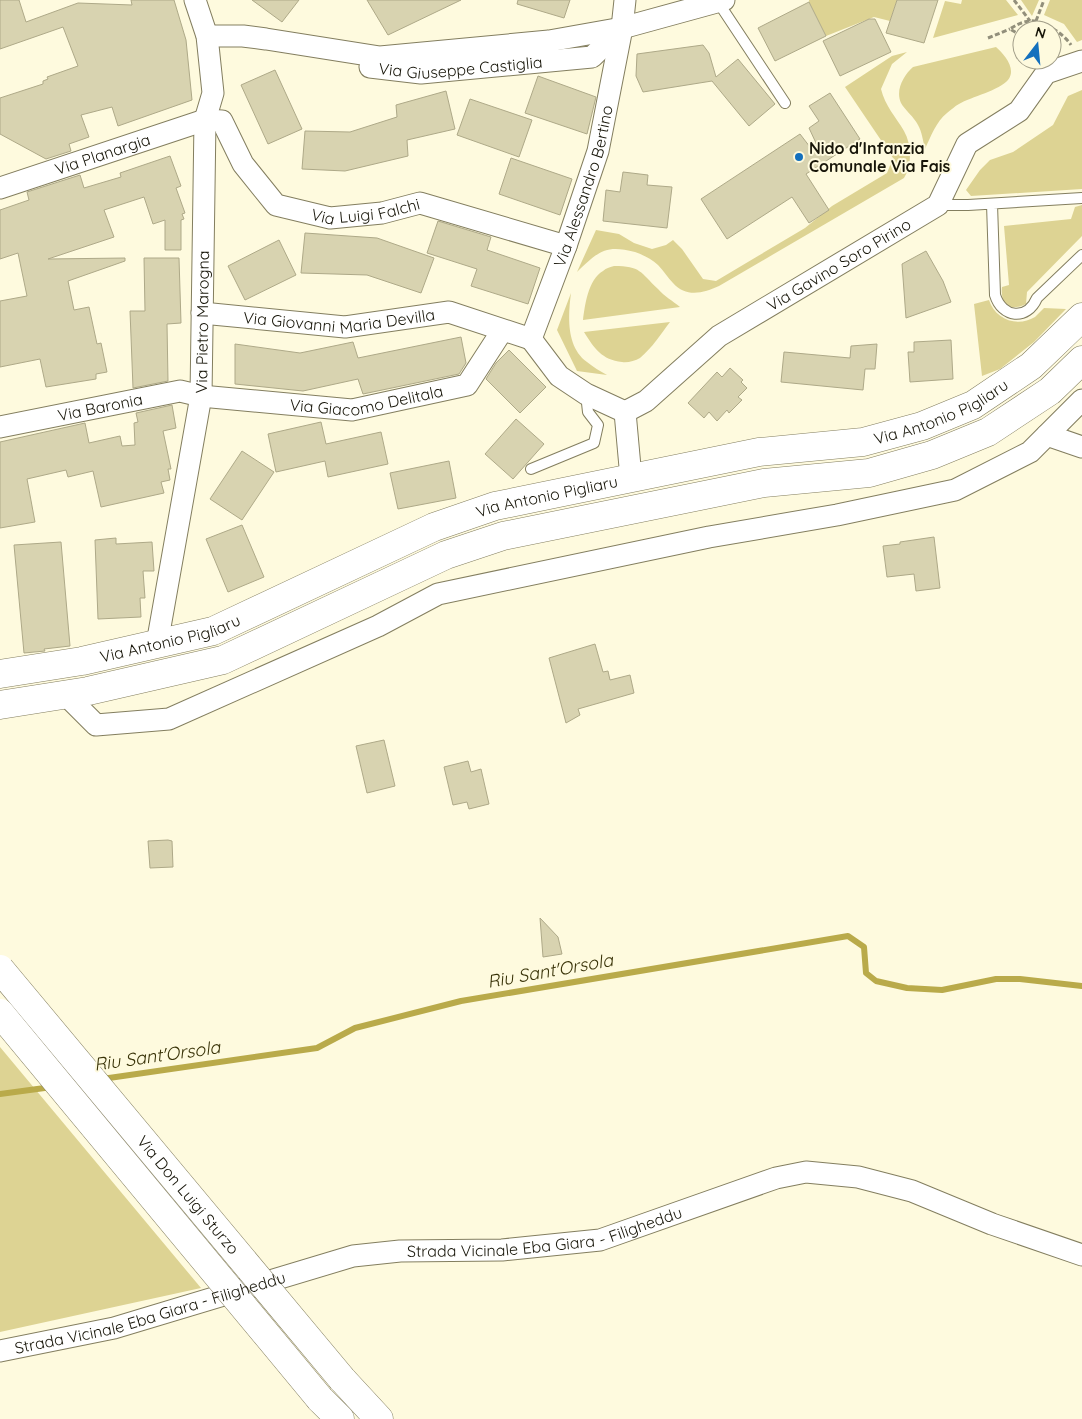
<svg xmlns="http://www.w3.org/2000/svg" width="1082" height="1419" font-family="Quicksand,sans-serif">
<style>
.green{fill:#ddd393}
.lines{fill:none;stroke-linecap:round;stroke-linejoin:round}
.stream{stroke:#b9aa4a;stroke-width:6}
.building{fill:#d8d3b0;stroke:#aea988}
.service-casing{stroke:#837e5f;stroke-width:12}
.minor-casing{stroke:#837e5f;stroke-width:23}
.secondary-casing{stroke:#837e5f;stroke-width:29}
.path{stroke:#928f7b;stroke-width:3;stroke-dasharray:5 2.5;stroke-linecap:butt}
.service{stroke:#fff;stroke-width:10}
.minor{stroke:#fff;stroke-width:21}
.secondary{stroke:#fff;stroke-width:28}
.secondary-bridge-casing{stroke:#837e5f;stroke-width:29;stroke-linecap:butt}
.secondary-bridge{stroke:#fff;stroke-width:28}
.poi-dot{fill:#1470bd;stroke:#fefade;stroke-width:2}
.labels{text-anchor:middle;stroke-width:4;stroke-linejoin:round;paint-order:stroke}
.street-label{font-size:16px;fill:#171509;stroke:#fefade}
.poi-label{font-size:16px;font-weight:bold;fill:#171509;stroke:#fefade;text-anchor:start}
.water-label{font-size:18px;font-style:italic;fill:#383207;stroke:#fefade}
</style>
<rect width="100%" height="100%" fill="#fefade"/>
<!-- green -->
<path class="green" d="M 809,0 L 897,0 L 890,21 L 874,17 L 826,36 L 809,2 Z
M 962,0 L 1006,0 L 1018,15 L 933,38 L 945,1 L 961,4 Z
M 1021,0 L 1039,0 L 1032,16 Z
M 1050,0 L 1082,0 L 1082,40 L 1077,42 L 1064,24 L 1044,15 Z
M 996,47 C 1004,54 1017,69 1008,80 C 1000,90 971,97 959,104 C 955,106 951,110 947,113 C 936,122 931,136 925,149 C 923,141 922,132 918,125 C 914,117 905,110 901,103 C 895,90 904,75 913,67 Z
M 907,52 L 892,64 L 881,89 C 885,106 896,117 904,131 C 912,145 912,165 904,178 L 719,286 C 704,293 686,298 673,283 C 668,278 664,271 658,265 C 652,259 643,255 635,252 C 605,244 598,252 577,272 L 596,230 L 619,234 L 634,243 L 652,249 L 666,245 L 673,240 L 682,249 L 703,279 L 716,281 L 805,228 L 832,206 L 887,173 L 893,158 L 845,87 L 892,56 Z
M 1082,90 L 1082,189 L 971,196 L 966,190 L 980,170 L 990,160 L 1013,152 L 1053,125 L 1068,96 Z
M 1082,205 L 1082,236 L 1027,292 L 1026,304 C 1010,312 1000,304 1002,287 L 1009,285 L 1004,226 L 1071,219 L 1075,207 Z
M 614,266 C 641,266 640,272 658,289 C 664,296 673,301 680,307 L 583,320 C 585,305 588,280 603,271 C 606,268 611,267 614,266 Z
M 571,293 C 568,316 566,347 587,362 C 593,367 600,371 607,375 L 577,371 L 557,330 Z
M 989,300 C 995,319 1017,328 1035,317 C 1038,314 1041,311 1044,308 L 1066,309 L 1034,342 L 1000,369 L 982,376 L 974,304 Z
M 670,322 C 661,334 652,348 640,358 C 635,361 627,363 622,362 C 602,360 594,348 584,332 Z
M 0,1047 L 201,1288 L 0,1332 Z"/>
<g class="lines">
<!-- stream -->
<path class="stream" d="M 102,1079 L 317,1048 L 355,1028 L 461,1001 L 848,936 L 864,947 L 866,973 L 876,981 L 907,988 L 942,990 L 996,979 L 1020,979 L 1082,986
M 0,1094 L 52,1087"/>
</g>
<!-- building -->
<path class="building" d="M 0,0 L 19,0 L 26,22 L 78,3 L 132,5 L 131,0 L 174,0 L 186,40 L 192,100 L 118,126 L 112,107 L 81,115 L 89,137 L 69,144 L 71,151 L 46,159 L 0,134 L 0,98 L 43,84 L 43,81 L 48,79 L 47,77 L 78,66 L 63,27 L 0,49 Z
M 252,0 L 299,0 L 282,22 Z
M 367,0 L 461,0 L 388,35 Z
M 518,0 L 570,0 L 564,18 L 517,4 Z
M 897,0 L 938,0 L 924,43 L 886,33 Z
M 809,2 L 826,36 L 775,61 L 758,28 Z
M 869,19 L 875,19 L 891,52 L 840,76 L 823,41 Z
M 703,45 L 709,53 L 716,77 L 738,59 L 775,104 L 749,126 L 712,81 L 643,92 L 636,76 L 637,54 Z
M 275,70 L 302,129 L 268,144 L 241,85 Z
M 538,76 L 596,97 L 587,134 L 525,113 Z
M 446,91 L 455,129 L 407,140 L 408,156 L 345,171 L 302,169 L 305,131 L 350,132 L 397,117 L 396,105 Z
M 830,93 L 860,139 L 806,174 L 829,210 L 809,223 L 792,197 L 727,239 L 701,199 L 800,134 L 810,147 L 816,143 L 809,128 L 819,121 L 809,106 Z
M 470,99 L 532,120 L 519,157 L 457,135 Z
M 170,156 L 181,186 L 176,188 L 185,213 L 182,214 L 184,219 L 181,220 L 181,250 L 165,250 L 165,220 L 153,224 L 144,197 L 104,210 L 114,237 L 48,259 L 125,258 L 125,261 L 68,281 L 74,310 L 89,307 L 97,344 L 101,343 L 107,372 L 96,374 L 96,379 L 46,387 L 40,359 L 0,367 L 0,301 L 27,296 L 18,253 L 0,259 L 0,210 L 29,200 L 27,192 L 80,175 L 84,188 L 121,177 L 120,173 Z
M 511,158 L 572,179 L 560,215 L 499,194 Z
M 623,172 L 648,175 L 647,185 L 672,187 L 667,228 L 603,221 L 606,190 L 620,192 Z
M 438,221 L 491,237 L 487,250 L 540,268 L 528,304 L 471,286 L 477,269 L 427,253 Z
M 305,233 L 377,238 L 434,258 L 421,293 L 367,275 L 301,273 Z
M 279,240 L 296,275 L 245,300 L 228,266 Z
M 926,251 L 943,281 L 951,302 L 906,318 L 902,264 Z
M 144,258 L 179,258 L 181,323 L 167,324 L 168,381 L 133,388 L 130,311 L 145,311 Z
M 461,337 L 466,363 L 459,374 L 363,394 L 358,379 L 303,391 L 235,384 L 235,344 L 300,353 L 353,342 L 358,358 Z
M 951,340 L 953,379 L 910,382 L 908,352 L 914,352 L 914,342 Z
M 877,344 L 875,369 L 865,369 L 863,390 L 781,382 L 784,352 L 850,358 L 851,346 Z
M 509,350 L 546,387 L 520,413 L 486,379 L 496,363 Z
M 730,368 L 743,380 L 741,382 L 747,388 L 738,397 L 742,400 L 729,413 L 727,410 L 717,421 L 709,412 L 704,418 L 688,403 L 717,372 L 722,377 Z
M 172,405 L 176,428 L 163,431 L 171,469 L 168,469 L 170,480 L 161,482 L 164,493 L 101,507 L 93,471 L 68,477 L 66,470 L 27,479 L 35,522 L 0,528 L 0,442 L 85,423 L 89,443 L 120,436 L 122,446 L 135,445 L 134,423 L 138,422 L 136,413 Z
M 516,419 L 544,444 L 513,479 L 485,454 Z
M 321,422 L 326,444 L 381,432 L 388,464 L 328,477 L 325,461 L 276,472 L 268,434 Z
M 242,451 L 274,472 L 242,520 L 210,499 Z
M 449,461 L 456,498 L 398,509 L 390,473 Z
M 242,525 L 264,577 L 228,592 L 206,539 Z
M 934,537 L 940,588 L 916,591 L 914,574 L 887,577 L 883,546 L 900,544 L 900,542 Z
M 116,538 L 116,544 L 152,542 L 154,571 L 143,571 L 145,598 L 140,598 L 141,617 L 98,619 L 95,540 Z
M 61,542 L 70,646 L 44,649 L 45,651 L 24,653 L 14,545 Z
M 595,644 L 603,672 L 608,671 L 610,680 L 630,675 L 634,693 L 578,709 L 580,715 L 566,723 L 549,658 Z
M 384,740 L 395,786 L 367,793 L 356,746 Z
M 468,761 L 471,772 L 481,769 L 489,804 L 469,809 L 467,802 L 453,805 L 444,767 Z
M 168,840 L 172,841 L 173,867 L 150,868 L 148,841 Z
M 540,918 L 558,937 L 562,954 L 543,957 Z"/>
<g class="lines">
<defs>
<path id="service" d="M 718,2 L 785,103
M 992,204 L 995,295 C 1002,318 1027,321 1037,298 L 1082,255
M 938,205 L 968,205 L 1082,198
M 531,469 L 594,443 L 598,425 L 588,412 L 586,394"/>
<g id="minor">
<path d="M 207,36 L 243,36 L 266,39 L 380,57 L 549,41 L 622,28 L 724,0"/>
<path id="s1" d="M 370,67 L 421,73 L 592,57 L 622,28"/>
<path id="s2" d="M 0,188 L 205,120 L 222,121 L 243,164 L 276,205 L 330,218 L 382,213 L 420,203 L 566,246"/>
<path id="s3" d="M 202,313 L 345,327 L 449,312 L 531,339"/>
<path id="s4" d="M 531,339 L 566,246 L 598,151 L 622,28 L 625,0"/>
<path d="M 531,339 L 559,376 L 586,394 L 625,412"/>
<path id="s5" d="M 625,412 L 646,401 L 719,336 L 938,205 L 967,144 L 1019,111 L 1046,73 L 1082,61"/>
<path d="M 625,412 L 631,478"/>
<path id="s6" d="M 0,427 L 180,391 L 201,396 L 352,410 L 467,385 L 502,331"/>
<path d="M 1047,435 L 1082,447"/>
<path id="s7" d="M 157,644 L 201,396 L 205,120 L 213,93 L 207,36 L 195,0"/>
<path d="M 66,695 L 96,725 L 169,719 L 378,626 L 438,594 L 709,537 L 837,515 L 955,490 L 1030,452 L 1082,400"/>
<path id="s8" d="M 0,1351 L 114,1328 L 353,1256 L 400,1251 L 502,1250 L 600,1240 L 776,1178 L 806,1172 L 858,1177 L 912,1191 L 992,1224 L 1082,1255"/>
</g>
<g id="secondary">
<path id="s9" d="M 0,674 L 82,661 L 213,631 L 434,527 L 495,506 L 759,452 L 863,442 L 922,426 L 973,405 L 1031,366 L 1082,317"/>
<path d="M 0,705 L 88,691 L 223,660 L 446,555 L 503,536 L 764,483 L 869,473 L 932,455 L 988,432 L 1050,391 L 1082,360"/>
<path d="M 342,1379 L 379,1419"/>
<path d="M 320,1399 L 340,1419"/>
</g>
</defs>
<!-- service casing -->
<use href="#service" class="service-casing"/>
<!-- minor casing -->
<use href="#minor" class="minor-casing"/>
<!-- secondary casing -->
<use href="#secondary" class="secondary-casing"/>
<!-- path -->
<path class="path" d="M 1014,0 L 1030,21
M 1036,21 L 1044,0
M 1022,36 L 1010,29 C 1016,25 1022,22 1029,21 C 1042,19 1064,34 1071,45
M 988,38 L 1010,29"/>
<!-- service -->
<use href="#service" class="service"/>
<!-- minor -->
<use href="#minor" class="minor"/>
<!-- secondary -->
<use href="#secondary" class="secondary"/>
<defs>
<g id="secondary-bridge">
<path id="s10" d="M 0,969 L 342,1379"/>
<path d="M 0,1013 L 320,1399"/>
</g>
</defs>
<!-- secondary-bridge casing -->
<use href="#secondary-bridge" class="secondary-bridge-casing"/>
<!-- secondary-bridge -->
<use href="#secondary-bridge" class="secondary-bridge"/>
</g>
<!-- markers -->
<circle class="poi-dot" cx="799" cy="157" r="5"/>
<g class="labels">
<!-- street labels -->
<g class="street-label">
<text dy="6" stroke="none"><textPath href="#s1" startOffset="91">Via Giuseppe Castiglia</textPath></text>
<text dy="6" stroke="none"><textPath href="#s2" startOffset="108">Via Planargia</textPath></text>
<text dy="6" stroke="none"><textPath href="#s4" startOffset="162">Via Alessandro Bertino</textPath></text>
<text dy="6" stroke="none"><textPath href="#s2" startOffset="425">Via Luigi Falchi</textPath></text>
<text dy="6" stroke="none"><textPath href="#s5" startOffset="261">Via Gavino Soro Pirino</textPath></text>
<text dy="6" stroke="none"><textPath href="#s3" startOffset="138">Via Giovanni Maria Devilla</textPath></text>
<text dy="6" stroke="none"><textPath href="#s7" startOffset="326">Via Pietro Marogna</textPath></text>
<text dy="6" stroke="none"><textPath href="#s6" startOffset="372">Via Giacomo Delitala</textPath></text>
<text dy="6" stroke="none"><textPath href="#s6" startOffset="102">Via Baronia</textPath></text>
<text dy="6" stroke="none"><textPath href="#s9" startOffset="984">Via Antonio Pigliaru</textPath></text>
<text dy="6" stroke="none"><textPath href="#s9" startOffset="579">Via Antonio Pigliaru</textPath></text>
<text dy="6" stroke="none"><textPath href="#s9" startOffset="174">Via Antonio Pigliaru</textPath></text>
<text dy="6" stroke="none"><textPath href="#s10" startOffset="294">Via Don Luigi Sturzo</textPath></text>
<text dy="6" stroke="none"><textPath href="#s8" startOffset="560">Strada Vicinale Eba Giara - Filigheddu</textPath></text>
<text dy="6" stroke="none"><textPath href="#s8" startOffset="155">Strada Vicinale Eba Giara - Filigheddu</textPath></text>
</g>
<!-- poi labels -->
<g class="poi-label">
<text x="809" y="154">Nido d'Infanzia<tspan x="809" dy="18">Comunale Via Fais</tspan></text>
</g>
<!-- water labels -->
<g class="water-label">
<text transform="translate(550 971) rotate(-10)" y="6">Riu Sant'Orsola</text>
<text transform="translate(157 1056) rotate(-8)" y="6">Riu Sant'Orsola</text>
</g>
</g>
<!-- north arrow -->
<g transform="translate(1037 45) rotate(16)"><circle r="24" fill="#fefade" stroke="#a29e89"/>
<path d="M0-4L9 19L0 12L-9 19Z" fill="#1470bd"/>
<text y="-8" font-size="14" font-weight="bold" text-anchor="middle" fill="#171509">N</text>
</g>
</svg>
